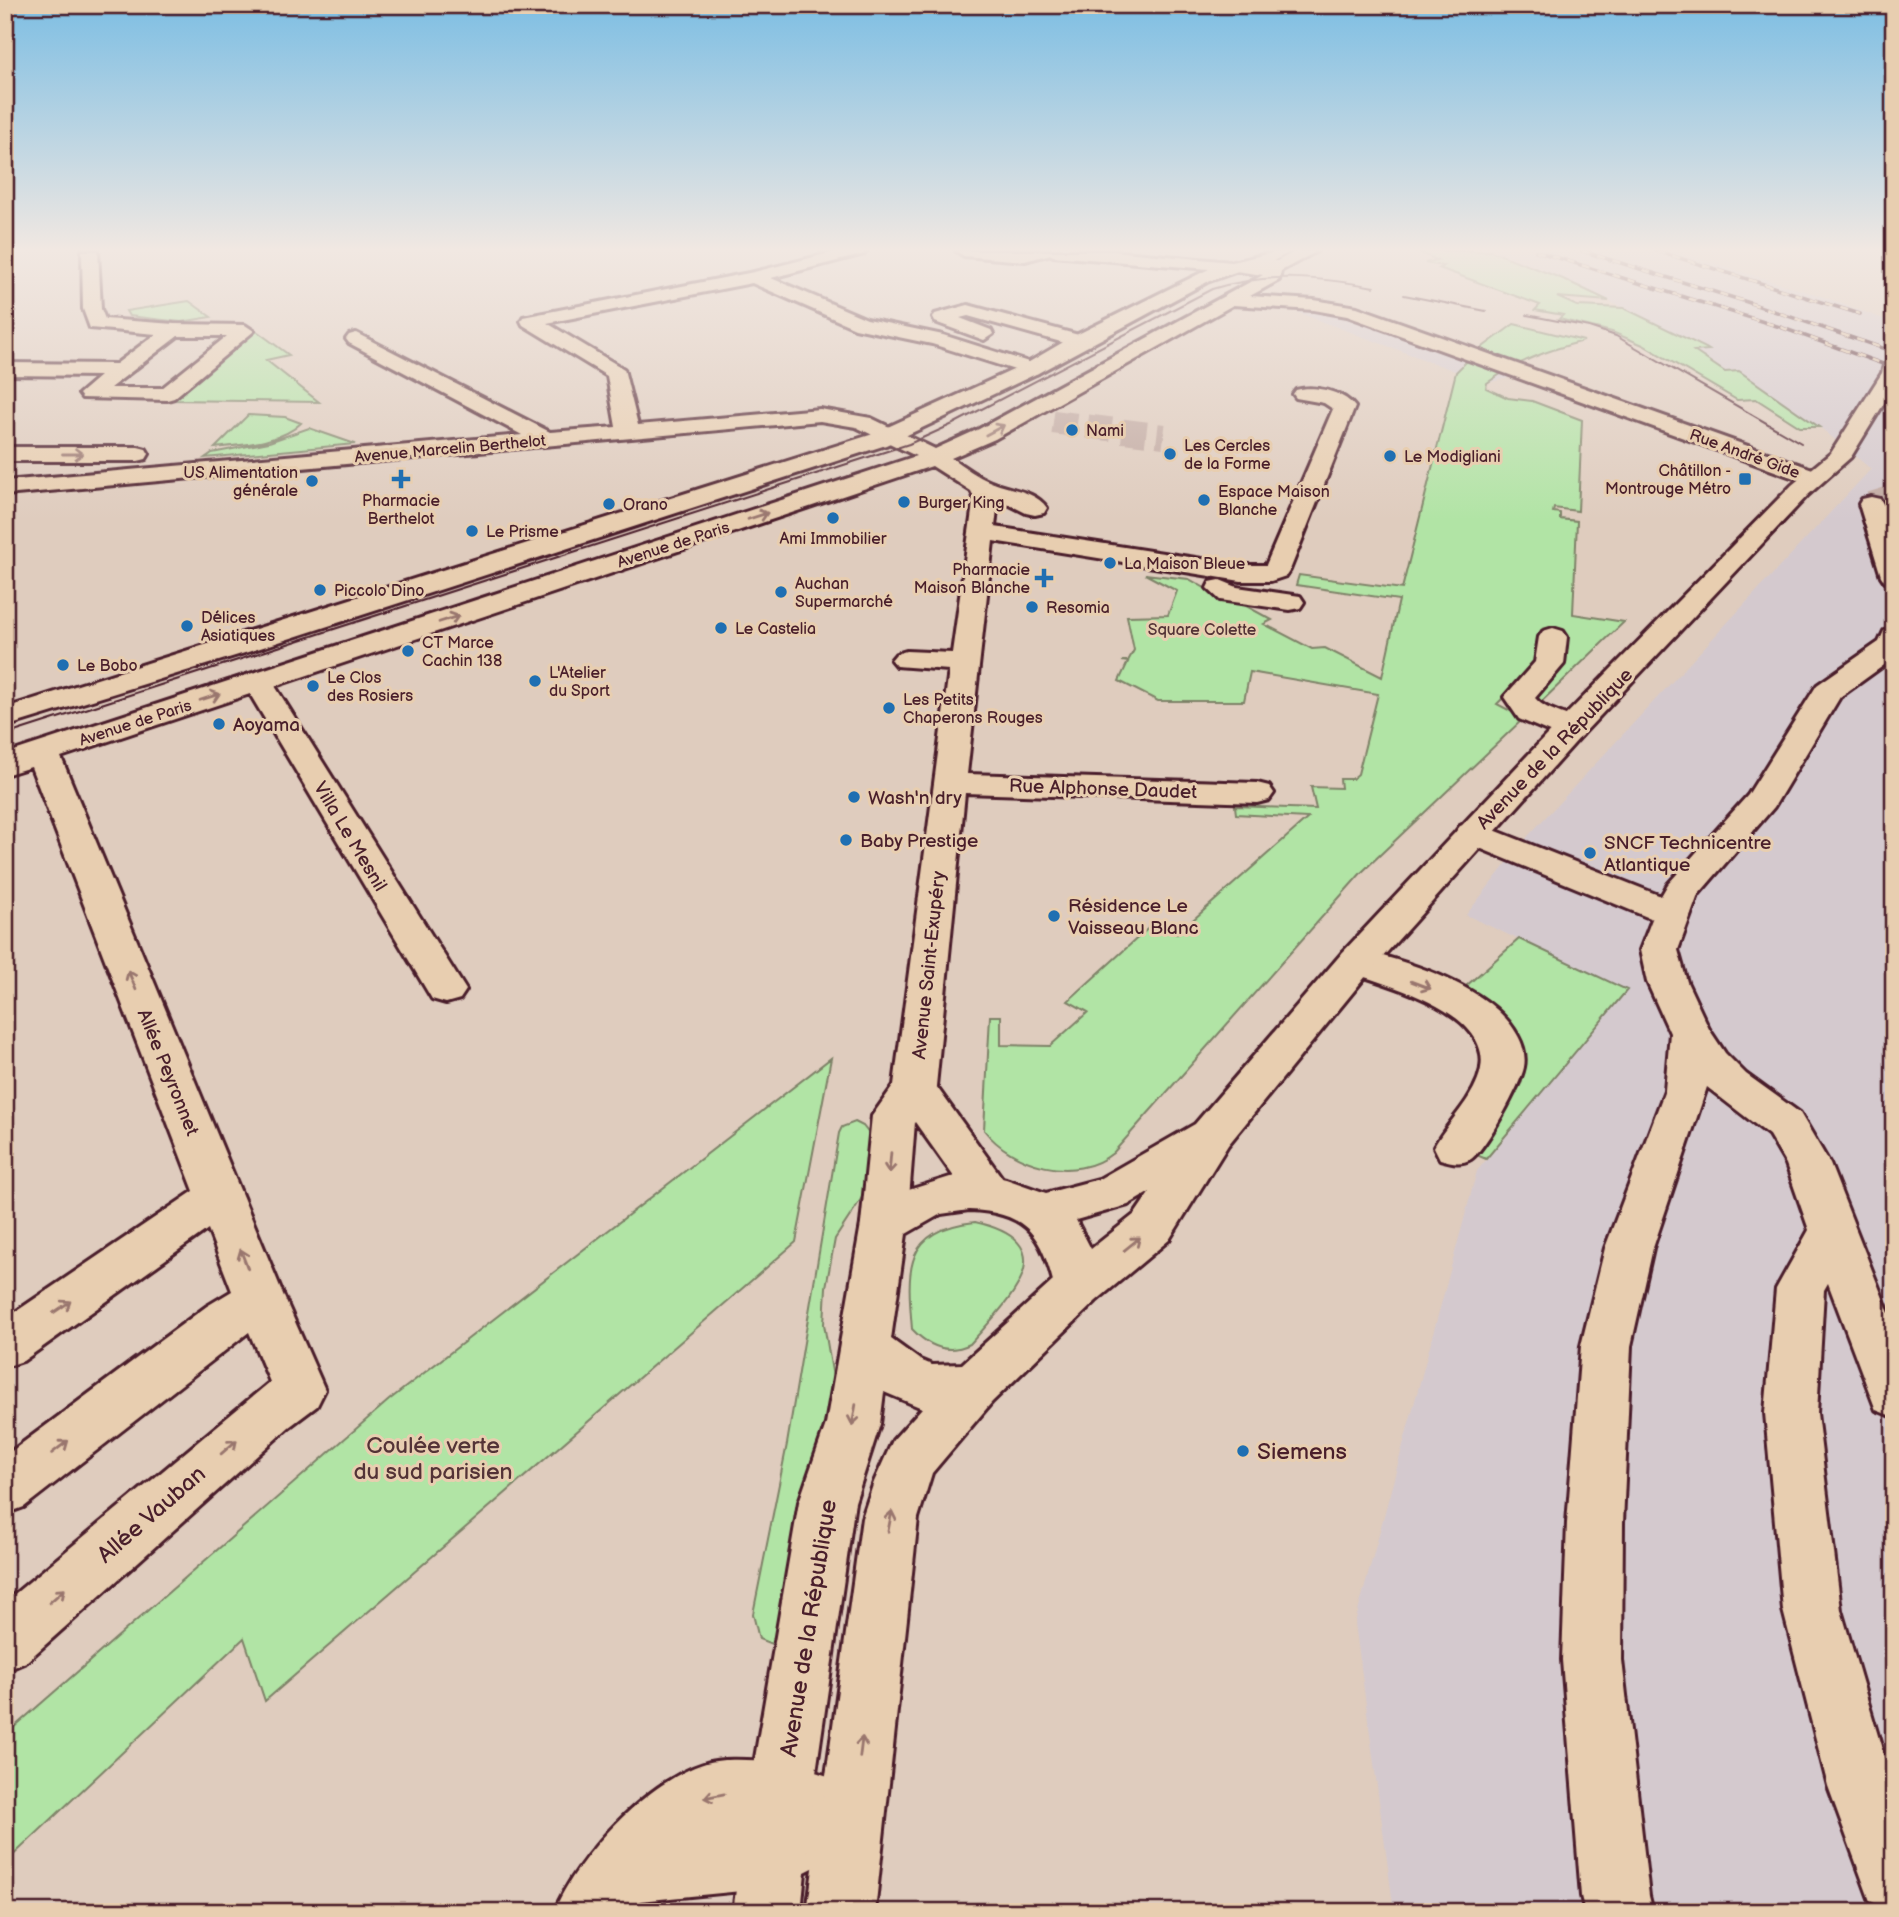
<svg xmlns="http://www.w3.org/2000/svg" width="1899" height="1917" font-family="'Balsamiq Sans',sans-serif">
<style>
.built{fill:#d4c9ce}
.green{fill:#b1e4a5;stroke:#7e8268;stroke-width:2}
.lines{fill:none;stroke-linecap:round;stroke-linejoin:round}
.minor-tunnel{stroke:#c1a9a1;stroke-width:24;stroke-dasharray:24 11;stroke-linecap:butt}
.minor-casing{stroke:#4a1f2b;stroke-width:6}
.major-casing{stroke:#4a1f2b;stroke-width:6}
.minor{fill:#e8ceb0;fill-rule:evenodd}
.major{fill:#e8ceb0;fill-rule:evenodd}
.tram{stroke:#4a1f2b;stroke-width:2}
.rail-casing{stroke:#4a1f2b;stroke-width:3.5}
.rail{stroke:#e8ceb0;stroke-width:2.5;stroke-dasharray:8;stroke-linecap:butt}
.oneway{stroke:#99766e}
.poi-dot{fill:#1f6fb2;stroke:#e8ceb0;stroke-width:2.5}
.labels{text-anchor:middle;stroke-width:6;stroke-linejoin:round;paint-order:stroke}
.far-poi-label{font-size:16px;fill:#4a1f2b;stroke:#e8ceb0;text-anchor:start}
.far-street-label{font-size:16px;fill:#4a1f2b;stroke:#e8ceb0}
.far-park-label{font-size:16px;fill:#543337;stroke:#e8ceb0}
.poi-label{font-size:19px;fill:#4a1f2b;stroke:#e8ceb0;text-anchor:start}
.street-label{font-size:19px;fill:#4a1f2b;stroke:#e8ceb0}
.near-park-label{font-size:23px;fill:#543337;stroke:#e8ceb0}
.near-poi-label{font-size:23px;fill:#4a1f2b;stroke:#e8ceb0;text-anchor:start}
.near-street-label{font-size:23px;fill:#4a1f2b;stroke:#e8ceb0}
</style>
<rect width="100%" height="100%" fill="#dfccbe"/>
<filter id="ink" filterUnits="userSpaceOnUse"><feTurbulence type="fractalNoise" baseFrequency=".0143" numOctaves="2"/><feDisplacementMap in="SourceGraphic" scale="14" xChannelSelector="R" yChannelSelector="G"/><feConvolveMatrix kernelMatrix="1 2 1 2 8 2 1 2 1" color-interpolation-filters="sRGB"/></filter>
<g filter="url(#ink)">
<!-- built -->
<path class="built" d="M 1491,251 L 1675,251 L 1821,296 L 1894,323 L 1894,1912 L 1394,1912 L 1355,1623 L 1477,1171 L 1627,990 L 1466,915 L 1529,835 L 1871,469 L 1822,429 L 1739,371 L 1725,372 L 1693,350 L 1706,348 L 1563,279 Z
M 1331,299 L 1476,352 L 1514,324 L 1584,341 L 1548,350 L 1514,365 L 1532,372 L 1487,383 L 1291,310 Z"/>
<!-- green -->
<path class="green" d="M 1416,251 L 1491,251 L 1563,279 L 1609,301 L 1557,297 L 1577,306 L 1624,308 L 1706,348 L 1709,350 L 1694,351 L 1725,372 L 1739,371 L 1819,427 L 1800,427 L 1756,399 L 1737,400 L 1643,345 L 1612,332 L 1559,319 L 1563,315 L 1535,310 L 1540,305 L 1439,268 L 1443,266 L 1425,263 L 1437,260 Z
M 189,301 L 211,317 L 181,322 L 129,316 L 126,311 Z
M 1514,324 L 1584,341 C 1548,350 1518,361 1487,383 L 1486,388 L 1508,398 L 1532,401 L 1582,420 L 1578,511 L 1554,508 L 1553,512 L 1560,513 L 1560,519 L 1577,521 L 1573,614 L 1624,622 L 1541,702 L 1530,698 L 1540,661 L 1497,704 L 1524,718 L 1361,873 L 1113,1153 C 1075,1184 1012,1166 984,1130 L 990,1016 L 1001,1016 L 1001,1045 L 1050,1046 L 1088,1012 L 1068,1001 L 1154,923 L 1177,934 L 1308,818 L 1236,814 L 1235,806 L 1316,809 L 1311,787 L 1341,788 L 1340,779 L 1352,779 L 1358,774 L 1378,694 L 1250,672 L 1244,701 L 1158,701 L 1119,681 L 1128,662 L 1122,661 L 1128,661 L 1134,650 L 1127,616 L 1168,615 L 1177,591 L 1145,574 L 1189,579 L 1226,600 L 1239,602 L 1272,620 L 1264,624 L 1312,649 L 1325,648 L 1382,677 L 1399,600 L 1296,585 L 1299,575 L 1402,589 L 1456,372 L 1476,352 Z
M 254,329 L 289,355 L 266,360 L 319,402 L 169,400 Z
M 248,415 L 285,417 L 301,423 C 281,443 242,445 215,448 Z
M 309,428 L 355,444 L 205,458 L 212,453 L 269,442 Z
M 1519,939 L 1627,990 L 1486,1159 L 1472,1153 L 1496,1126 L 1522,1082 L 1524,1057 L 1495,1010 L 1465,987 Z
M 831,1058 L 796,1242 L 265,1701 L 244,1638 L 5,1863 L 5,1735 L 389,1400 Z
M 855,1122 L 863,1126 L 870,1135 L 867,1190 L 835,1239 L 826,1287 L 824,1324 L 836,1395 L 783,1642 L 774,1645 L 759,1639 L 753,1614 L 787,1444 L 839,1133 L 842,1127 Z
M 975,1222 C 1071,1244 1006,1303 970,1344 C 948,1355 928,1346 912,1329 C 907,1270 903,1230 975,1222 Z"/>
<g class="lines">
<!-- minor-tunnel -->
<path class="minor-tunnel" d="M 1053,422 L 1164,436
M 1871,504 L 1894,497"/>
<defs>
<path id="minor" d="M 82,251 L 98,251 L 101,309 L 105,319 L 174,324 L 245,325 L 254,331 L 174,398 L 167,400 L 82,398 L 79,394 L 100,376 L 5,375 L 5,363 L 116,364 L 156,334 L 90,328 L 83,309 ZM 178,336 L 227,336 L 162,388 L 110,388 Z
M 838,251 L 866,251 L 864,254 L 771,278 L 867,319 L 943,335 L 1038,365 L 1041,369 L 1038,373 L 1031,375 L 932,344 L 855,328 L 752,283 L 547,323 L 624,369 L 638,425 L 820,409 L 871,418 L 935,449 L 979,429 L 1263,275 L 1229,270 L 1227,266 L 1229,262 L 1277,261 L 1296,251 L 1317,251 L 1281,271 L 1279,280 L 1250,296 L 1314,300 L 1357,307 L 1821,472 L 1825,477 L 1821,482 L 1805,482 L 1347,316 L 1314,310 L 1233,305 L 995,439 L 951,458 C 964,466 977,477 991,482 C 1009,490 1035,490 1047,508 L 1044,513 L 1035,515 L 1026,513 L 998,499 L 995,527 L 1241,565 L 1266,565 L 1333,409 L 1324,403 L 1296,398 L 1293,394 L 1296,390 C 1314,385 1343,391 1355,407 L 1290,570 L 1286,576 L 1271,581 L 1241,581 L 993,541 L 967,774 L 1257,783 L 1269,786 L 1274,793 L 1269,800 L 1257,803 L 965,793 L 936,1086 L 1013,1193 L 1006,1205 L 990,1211 L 974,1205 L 915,1122 L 907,1224 L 901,1237 L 884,1242 L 867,1237 L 861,1224 L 872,1116 L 894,1085 L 949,670 L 896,666 L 891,660 L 896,654 L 906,651 L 952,653 L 974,497 L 971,491 L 932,466 L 275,686 L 466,990 L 460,999 L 446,1003 L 432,999 L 250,694 L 61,757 L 285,1299 L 325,1390 L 317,1406 L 289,1427 L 26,1662 L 5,1671 L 5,1602 L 270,1382 L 249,1332 L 24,1507 L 5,1514 L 5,1456 L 207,1306 L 232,1291 L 208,1229 L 23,1361 L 5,1367 L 5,1319 L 194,1191 L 31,767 L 5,775 L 5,754 L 916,456 L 856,427 L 820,421 L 5,495 L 5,481 L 522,435 L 349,343 L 346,339 L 349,335 L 356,333 L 550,432 L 616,427 L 607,376 L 523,325 L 521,321 L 523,317 L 754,272 Z
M 956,251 L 1053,251 L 1051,254 L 1025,261 L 964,256 Z
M 968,305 L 1086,337 L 1089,341 L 1079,347 L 968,316 L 960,318 L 991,330 L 993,334 L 984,340 L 935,322 L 933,318 L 935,314 Z
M 5,447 L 138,447 L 146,449 L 149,454 L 146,459 L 138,461 L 5,461 Z
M 1871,497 L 1880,499 C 1897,524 1894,555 1894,584 L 1885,582 L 1881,576 L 1859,504 L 1862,499 Z
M 1220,580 L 1237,587 L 1300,596 L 1304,602 L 1300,608 L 1290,610 L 1220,600 L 1207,588 L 1210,582 Z
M 1553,628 L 1563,631 L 1567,637 L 1564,664 L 1535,698 C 1548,714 1574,712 1586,729 L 1581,736 L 1570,738 L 1559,736 L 1519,719 L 1504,697 L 1535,662 L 1539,637 L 1543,631 Z
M 1894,629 L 1894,658 L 1840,697 L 1774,807 L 1698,895 L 1678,950 L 1687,982 L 1709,1029 L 1725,1053 L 1746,1074 L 1800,1113 L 1830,1164 L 1894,1326 L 1894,1417 L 1876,1410 L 1828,1283 L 1824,1290 L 1817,1413 L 1841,1610 L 1894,1790 L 1894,1911 L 1870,1901 L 1828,1786 L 1783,1610 L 1765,1413 L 1776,1289 L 1809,1230 L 1786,1164 L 1769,1135 L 1707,1087 L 1653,1248 L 1631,1346 L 1623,1523 L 1622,1660 L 1649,1896 L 1653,1912 L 1585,1912 L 1581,1896 L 1562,1660 L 1567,1523 L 1581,1346 L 1605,1248 L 1665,1090 L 1670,1033 L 1647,982 L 1640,950 L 1652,919 L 1460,840 L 1455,833 L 1460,826 L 1472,823 L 1484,826 L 1661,896 L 1668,884 L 1748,795 L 1817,685 L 1879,642 L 1884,631 Z
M 1357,949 C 1408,962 1492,986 1518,1036 C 1523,1045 1526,1057 1524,1067 C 1521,1084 1486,1149 1471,1159 C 1461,1165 1451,1162 1440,1159 L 1434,1147 C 1447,1123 1468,1105 1478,1079 C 1504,1014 1387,985 1343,970 L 1338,961 L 1343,952 Z
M 781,1761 L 875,1791 L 885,1814 L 875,1837 L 773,1888 L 640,1901 L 631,1912 L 554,1912 C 577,1856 647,1781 706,1763 C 725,1757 760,1761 781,1761 Z"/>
<path id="major" d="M 1045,251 L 1113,251 L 1232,262 C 1253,258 1271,251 1292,251 L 1260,268 L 1238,271 L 1207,282 L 1038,373 L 886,445 L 248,652 L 5,727 L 5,708 L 870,435 L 1024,365 L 1072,337 L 1209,269 L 1053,256 Z
M 1894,359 L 1894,387 L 1851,457 L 1808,495 L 1581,736 L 1371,970 L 1228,1145 L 1169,1240 L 1096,1301 L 992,1402 L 932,1473 L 918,1518 L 875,1912 L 807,1912 L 862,1518 L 874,1482 L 893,1440 L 922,1408 L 884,1392 L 880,1424 L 855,1502 L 813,1793 L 801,1912 L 733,1912 L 749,1793 L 799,1502 L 826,1424 L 861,1224 L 867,1211 L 896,1194 L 950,1177 L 988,1175 L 1006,1179 L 1046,1193 L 1099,1179 L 1195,1124 L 1343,952 L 1559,722 L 1792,485 L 1831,453 L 1882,373 L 1884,365 ZM 1150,1192 L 1135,1214 L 1091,1249 L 1076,1220 L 1128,1205 ZM 969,1210 C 1022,1212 1040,1231 1053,1281 L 962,1364 L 932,1365 L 920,1360 L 891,1339 L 906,1234 L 941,1214 Z"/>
</defs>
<!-- minor casing -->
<use href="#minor" class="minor-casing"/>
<!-- major casing -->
<use href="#major" class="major-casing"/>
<!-- minor -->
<use href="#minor" class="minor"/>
<!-- major -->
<use href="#major" class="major"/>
<!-- tram -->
<path class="tram" d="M 1404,295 L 1486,311
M 1527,315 L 1589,327 L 1616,336 L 1801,443
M 5,735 L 909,444 L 953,424 L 1212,289 C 1267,272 1318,277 1374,287"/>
<defs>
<path id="rail" d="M 1536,251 L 1780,327 L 1894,368
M 1582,251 L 1747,302 L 1894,352
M 1657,251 L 1860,314"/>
</defs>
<!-- rail casing -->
<use href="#rail" class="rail-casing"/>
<!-- rail -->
<use href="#rail" class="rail"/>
</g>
<!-- one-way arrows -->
<defs><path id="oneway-shaft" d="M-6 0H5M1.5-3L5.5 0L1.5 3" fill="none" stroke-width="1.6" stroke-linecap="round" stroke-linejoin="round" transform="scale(1.75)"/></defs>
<g class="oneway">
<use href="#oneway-shaft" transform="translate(995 430) rotate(-28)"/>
<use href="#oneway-shaft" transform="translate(73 454)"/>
<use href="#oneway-shaft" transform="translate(758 516) rotate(-18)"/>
<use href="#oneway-shaft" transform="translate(449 619) rotate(-18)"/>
<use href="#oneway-shaft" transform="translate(210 697) rotate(-18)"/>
<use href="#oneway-shaft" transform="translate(132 980) rotate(-112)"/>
<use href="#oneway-shaft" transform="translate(1421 985) rotate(21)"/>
<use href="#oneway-shaft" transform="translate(890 1163) rotate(95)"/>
<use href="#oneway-shaft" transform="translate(1132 1244) rotate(-39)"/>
<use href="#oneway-shaft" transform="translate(244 1259) rotate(-111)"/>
<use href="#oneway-shaft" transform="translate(62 1307) rotate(-34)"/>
<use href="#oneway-shaft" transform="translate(854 1415) rotate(100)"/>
<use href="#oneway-shaft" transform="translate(60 1447) rotate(-37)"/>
<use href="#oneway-shaft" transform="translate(229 1447) rotate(-41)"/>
<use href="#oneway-shaft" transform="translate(890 1521) rotate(-79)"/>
<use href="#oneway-shaft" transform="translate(57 1596) rotate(-41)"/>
<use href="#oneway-shaft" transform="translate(861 1747) rotate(-83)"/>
<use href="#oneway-shaft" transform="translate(714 1796) rotate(169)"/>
</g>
</g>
<!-- sky -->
<linearGradient id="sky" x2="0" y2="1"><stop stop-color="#7dbee3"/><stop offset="0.48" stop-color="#f1e8e2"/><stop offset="1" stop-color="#f1e8e2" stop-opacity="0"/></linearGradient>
<rect width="1899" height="520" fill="url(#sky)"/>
<!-- markers -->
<g class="poi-dot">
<circle cx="1072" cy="430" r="7"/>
<circle cx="1170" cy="454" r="7"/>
<circle cx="1390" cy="456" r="7"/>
<path d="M397.5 468.5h7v7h7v7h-7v7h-7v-7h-7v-7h7z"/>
<rect x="1738" y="472" width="14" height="14" rx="3.5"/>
<circle cx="312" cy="481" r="7"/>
<circle cx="1204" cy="500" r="7"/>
<circle cx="904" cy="502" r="7"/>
<circle cx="609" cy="504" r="7"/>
<circle cx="833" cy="518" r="7"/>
<circle cx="472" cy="531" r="7"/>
<circle cx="1110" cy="563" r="7"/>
<path d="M1040.5 567.5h7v7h7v7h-7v7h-7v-7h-7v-7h7z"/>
<circle cx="320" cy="590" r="7"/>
<circle cx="781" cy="592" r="7"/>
<circle cx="1032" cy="607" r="7"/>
<circle cx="187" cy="626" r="7"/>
<circle cx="721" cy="628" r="7"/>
<circle cx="408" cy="651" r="7"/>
<circle cx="63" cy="665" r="7"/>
<circle cx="535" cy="681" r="7"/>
<circle cx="313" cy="686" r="7"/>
<circle cx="889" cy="708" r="7"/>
<circle cx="219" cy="724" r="7"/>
<circle cx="854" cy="797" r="7"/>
<circle cx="846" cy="840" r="7"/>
<circle cx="1590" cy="853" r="7"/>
<circle cx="1054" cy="916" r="7"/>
<circle cx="1243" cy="1451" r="7"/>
</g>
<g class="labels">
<!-- far-poi labels -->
<g class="far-poi-label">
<text x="1086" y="436">Nami</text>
<text x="1184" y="451">Les Cercles<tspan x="1184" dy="18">de la Forme</tspan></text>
<text x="1404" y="462">Le Modigliani</text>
<text x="1731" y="476" text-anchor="end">Châtillon -<tspan x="1731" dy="18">Montrouge Métro</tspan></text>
<text x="298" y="478" text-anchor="end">US Alimentation<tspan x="298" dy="18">générale</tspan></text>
<text x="1218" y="497">Espace Maison<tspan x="1218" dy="18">Blanche</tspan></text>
<text x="401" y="506" text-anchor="middle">Pharmacie<tspan x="401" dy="18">Berthelot</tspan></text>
<text x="918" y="508">Burger King</text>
<text x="623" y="510">Orano</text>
<text x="486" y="537">Le Prisme</text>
<text x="833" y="544" text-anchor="middle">Ami Immobilier</text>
<text x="1124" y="569">La Maison Bleue</text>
<text x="1030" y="575" text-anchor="end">Pharmacie<tspan x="1030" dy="18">Maison Blanche</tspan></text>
<text x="795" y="589">Auchan<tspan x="795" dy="18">Supermarché</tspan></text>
<text x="334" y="596">Piccolo Dino</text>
<text x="1046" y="613">Resomia</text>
<text x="201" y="623">Délices<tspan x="201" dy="18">Asiatiques</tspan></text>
<text x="735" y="634">Le Castelia</text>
<text x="422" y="648">CT Marce<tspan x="422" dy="18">Cachin 138</tspan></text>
<text x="77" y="671">Le Bobo</text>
<text x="549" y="678">L'Atelier<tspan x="549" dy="18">du Sport</tspan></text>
<text x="327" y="683">Le Clos<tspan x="327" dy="18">des Rosiers</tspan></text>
<text x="903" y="705">Les Petits<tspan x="903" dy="18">Chaperons Rouges</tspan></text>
</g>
<!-- far-street labels -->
<g class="far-street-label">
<text transform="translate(450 448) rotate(-5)" y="6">Avenue Marcelin Berthelot</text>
<text transform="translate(1745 453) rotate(20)" y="6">Rue André Gide</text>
<text transform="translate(673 544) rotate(-18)" y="6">Avenue de Paris</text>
<text transform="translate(135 722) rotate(-18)" y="6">Avenue de Paris</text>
</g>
<!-- far-park labels -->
<g class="far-park-label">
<text x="1202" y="635">Square Colette</text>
</g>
<!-- poi labels -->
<g class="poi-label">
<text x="233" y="731">Aoyama</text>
<text x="868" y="804">Wash'n dry</text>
<text x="860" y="847">Baby Prestige</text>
<text x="1604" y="849">SNCF Technicentre<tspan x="1604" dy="22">Atlantique</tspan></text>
<text x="1068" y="912">Résidence Le<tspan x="1068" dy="22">Vaisseau Blanc</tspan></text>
</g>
<!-- street labels -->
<g class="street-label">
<text transform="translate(1554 748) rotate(-46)" y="7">Avenue de la République</text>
<text transform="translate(1103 788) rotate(2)" y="7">Rue Alphonse Daudet</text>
<text transform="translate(351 836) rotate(59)" y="7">Villa Le Mesnil</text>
<text transform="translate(928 965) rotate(-84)" y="7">Avenue Saint-Exupéry</text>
<text transform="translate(169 1072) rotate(68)" y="7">Allée Peyronnet</text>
</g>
<!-- near-park labels -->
<g class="near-park-label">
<text x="433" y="1453">Coulée verte<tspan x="433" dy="26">du sud parisien</tspan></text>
</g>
<!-- near-poi labels -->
<g class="near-poi-label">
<text x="1257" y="1459">Siemens</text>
</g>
<!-- near-street labels -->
<g class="near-street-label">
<text transform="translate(151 1514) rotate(-41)" y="8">Allée Vauban</text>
<text transform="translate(808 1628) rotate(-81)" y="8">Avenue de la République</text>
</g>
</g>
<!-- margin -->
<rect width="1899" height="1917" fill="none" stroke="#e8ceb0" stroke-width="28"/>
<rect x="14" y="14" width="1871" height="1889" fill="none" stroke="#4a1f2b" stroke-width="2.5" filter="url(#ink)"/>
</svg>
